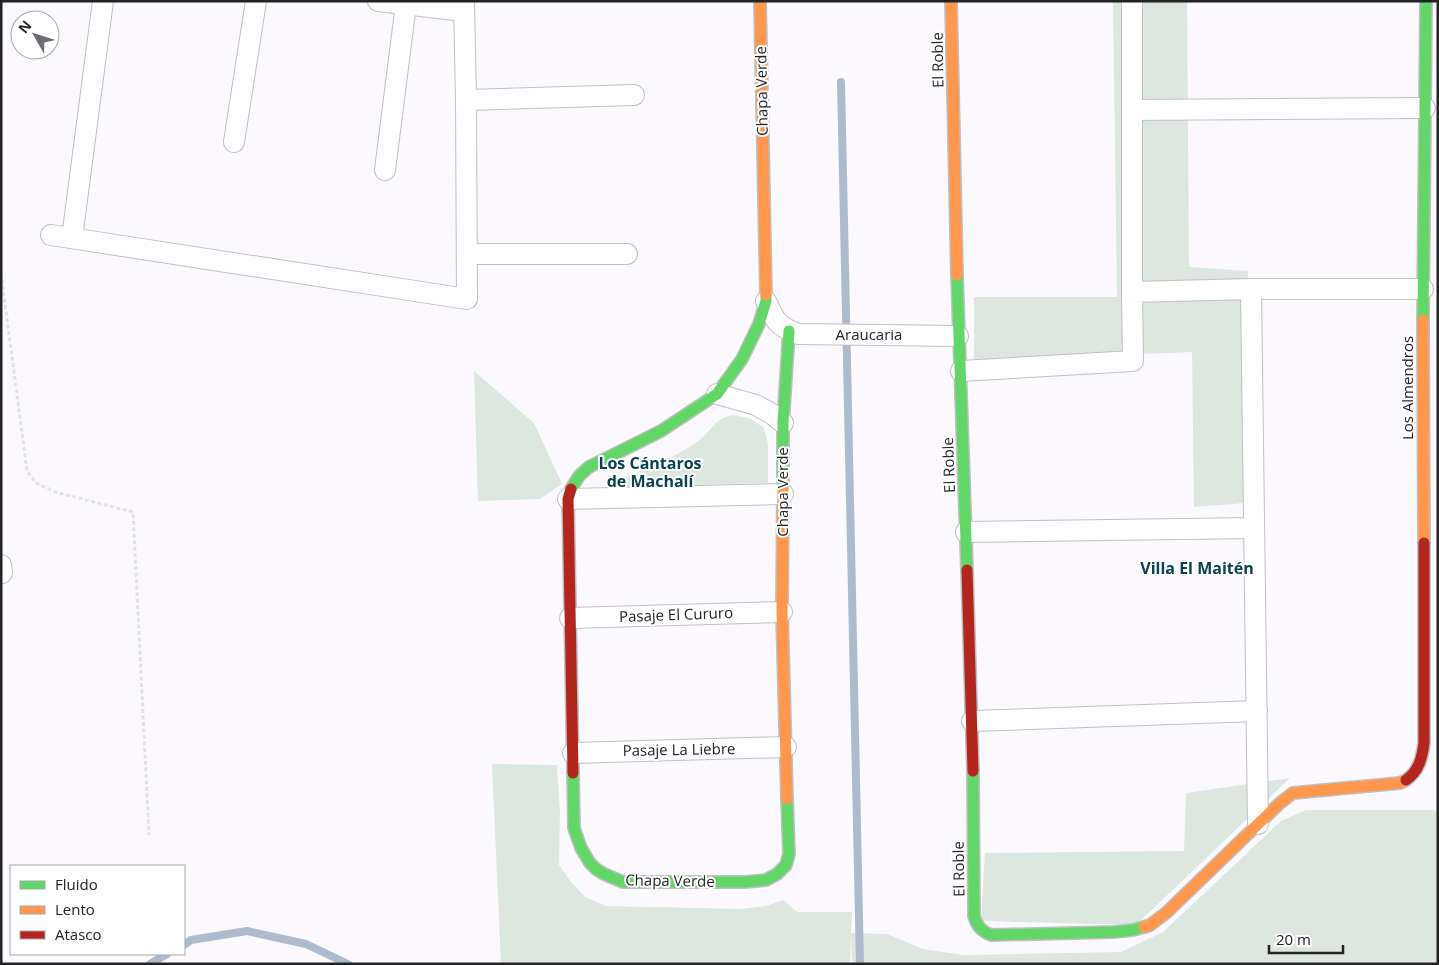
<svg xmlns="http://www.w3.org/2000/svg" width="1439" height="965" font-family="'Open Sans',sans-serif">
<style>
.green{fill:#dce7df}
.lines{fill:none;stroke-linecap:round;stroke-linejoin:round}
.stream{stroke:#aebbcd;stroke-width:8}
.street-casing{stroke:#c0bfc2;stroke-width:22}
.fast-casing{stroke:#c0bfc2;stroke-width:14}
.slow-casing{stroke:#c0bfc2;stroke-width:14}
.jam-casing{stroke:#c0bfc2;stroke-width:14}
.path{stroke:#e2e2e3;stroke-width:3;stroke-dasharray:4 2.5;stroke-linecap:butt}
.street{stroke:#fefeff;stroke-width:20}
.fast{stroke:#63d668;stroke-width:11}
.slow{stroke:#ff974d;stroke-width:11}
.jam{stroke:#b3261e;stroke-width:11}
.labels{text-anchor:middle;stroke-width:4;stroke-linejoin:round;paint-order:stroke}
.street-label{font-size:15px;fill:#232225;stroke:#fff}
.neighbourhood-label{font-size:16px;font-weight:bold;fill:#084251;stroke:#fff}
</style>
<rect width="100%" height="100%" fill="#fbf9fe"/>
<!-- green -->
<path class="green" d="M 1113,1 L 1187,1 L 1189,267 L 1248,271 L 1245,503 L 1194,507 L 1192,352 L 974,361 L 974,297 L 1117,297 Z
M 474,371 L 534,423 L 562,484 L 540,499 L 478,501 Z
M 734,415 L 751,419 L 764,428 L 768,444 L 768,483 L 625,487 L 620,484 L 623,479 C 646,468 676,457 697,442 C 712,432 714,417 734,415 Z
M 492,764 L 557,765 L 560,812 L 559,865 L 571,882 L 585,897 L 606,906 L 742,909 L 766,906 L 783,900 L 797,912 L 852,912 L 851,933 L 887,934 L 923,949 L 963,955 L 1121,952 L 1163,932 L 1281,821 L 1306,810 L 1434,810 L 1438,813 L 1438,964 L 852,964 L 851,934 L 850,964 L 501,964 Z
M 1290,778 L 1136,925 L 981,921 L 985,853 L 1184,851 L 1186,793 Z"/>
<g class="lines">
<!-- stream -->
<path class="stream" d="M 841,82 L 860,964
M 184,945 L 191,940 L 247,931 L 306,944 L 348,964
M 150,964 L 167,954"/>
<defs>
<path id="street" d="M 378,1 L 464,11
M 1132,1 L 1132,292 L 1251,289 L 1423,289
M 466,100 L 634,95
M 1132,110 L 1425,108
M 234,142 L 256,1
M 385,170 L 406,4
M 51,235 L 467,299 L 466,100 L 464,1
M 72,238 L 103,1
M 467,254 L 627,254
M 1251,289 L 1258,824
M 766,301 C 775,321 777,326 798,334 L 958,336
M 961,371 L 1133,361 L 1132,292
M 717,394 L 756,405 L 772,414 L 783,423
M 568,499 L 783,494
M 966,532 L 1254,528
M 1,565 L 2,573
M 570,618 L 782,612
M 972,721 L 1257,711
M 573,753 L 786,747"/>
<path id="fast" d="M 957,275 L 967,570
M 1423,320 L 1426,1
M 571,489 L 579,476 L 589,467 L 661,431 L 717,394 L 742,359 L 759,324 L 766,301 L 766,295
M 783,491 L 783,423 L 789,331
M 973,771 L 974,916 C 977,926 981,931 991,935 L 1114,932 L 1133,930 L 1144,927
M 573,773 L 574,828 L 581,848 L 590,863 L 596,869 L 604,874 L 623,882 L 745,882 L 766,880 L 777,874 L 786,865 L 789,854 L 787,799"/>
<path id="slow" d="M 760,1 L 766,295
M 951,1 L 957,275
M 1423,320 L 1424,543
M 783,491 L 782,612 L 787,799
M 1144,927 L 1150,925 L 1166,913 L 1280,803 L 1293,793 L 1400,783 L 1406,780"/>
<path id="jam" d="M 571,489 L 568,499 L 573,773
M 967,570 L 973,771
M 1406,780 C 1419,771 1422,758 1424,743 L 1424,543"/>
</defs>
<!-- street casing -->
<use href="#street" class="street-casing"/>
<!-- fast casing -->
<use href="#fast" class="fast-casing"/>
<!-- slow casing -->
<use href="#slow" class="slow-casing"/>
<!-- jam casing -->
<use href="#jam" class="jam-casing"/>
<!-- path -->
<path class="path" d="M 1,273 L 27,471 L 36,483 L 55,492 L 133,512 L 149,835"/>
<!-- street -->
<use href="#street" class="street"/>
<!-- fast -->
<use href="#fast" class="fast"/>
<!-- slow -->
<use href="#slow" class="slow"/>
<!-- jam -->
<use href="#jam" class="jam"/>
</g>
<g class="labels">
<!-- street labels -->
<g class="street-label">
<text transform="translate(938 60) rotate(-91)" y="5">El Roble</text>
<text transform="translate(762 91) rotate(-91)" y="5">Chapa Verde</text>
<text x="869" y="340">Araucaria</text>
<text transform="translate(1408 388) rotate(-90)" y="5">Los Almendros</text>
<text transform="translate(949 465) rotate(-92)" y="5">El Roble</text>
<text transform="translate(783 492) rotate(-90)" y="5">Chapa Verde</text>
<text transform="translate(676 615) rotate(-2)" y="5">Pasaje El Cururo</text>
<text transform="translate(679 750) rotate(-1)" y="5">Pasaje La Liebre</text>
<text transform="translate(959 869) rotate(-91)" y="5">El Roble</text>
<text transform="translate(670 881) rotate(1)" y="5">Chapa Verde</text>
</g>
<!-- neighbourhood labels -->
<g class="neighbourhood-label">
<text x="650" y="469">Los Cántaros<tspan x="650" dy="18">de Machalí</tspan></text>
<text x="1197" y="574">Villa El Maitén</text>
</g>
</g>
<!-- border -->
<rect width="1439" height="965" fill="none" stroke="#232225" stroke-width="5"/>
<!-- legend -->
<rect x="10" y="865" width="175" height="90" fill="#ffffff" stroke="#a7a7a8"/>
<rect x="20" y="881" width="25" height="8" fill="#63d668" stroke="#a7a7a8"/>
<text x="55" y="890" font-size="15" fill="#232225">Fluido</text>
<rect x="20" y="906" width="25" height="8" fill="#ff974d" stroke="#a7a7a8"/>
<text x="55" y="915" font-size="15" fill="#232225">Lento</text>
<rect x="20" y="931" width="25" height="8" fill="#b3261e" stroke="#a7a7a8"/>
<text x="55" y="940" font-size="15" fill="#232225">Atasco</text>
<!-- north arrow -->
<g transform="translate(35 35) rotate(309)"><circle r="24" fill="#ffffff" stroke="#a7a7a8"/>
<path d="M0-4L9 19L0 12L-9 19Z" fill="#6f6d71"/>
<text y="-8" font-size="14" font-weight="bold" text-anchor="middle" fill="#232225">N</text>
</g>
<!-- scale -->
<path d="M1269 945v8h74v-8" fill="none" stroke="#232225" stroke-width="2.5"/>
<text x="1276" y="945" font-size="15" fill="#232225" stroke="#ffffff" stroke-width="4" paint-order="stroke">20 m</text>
</svg>
